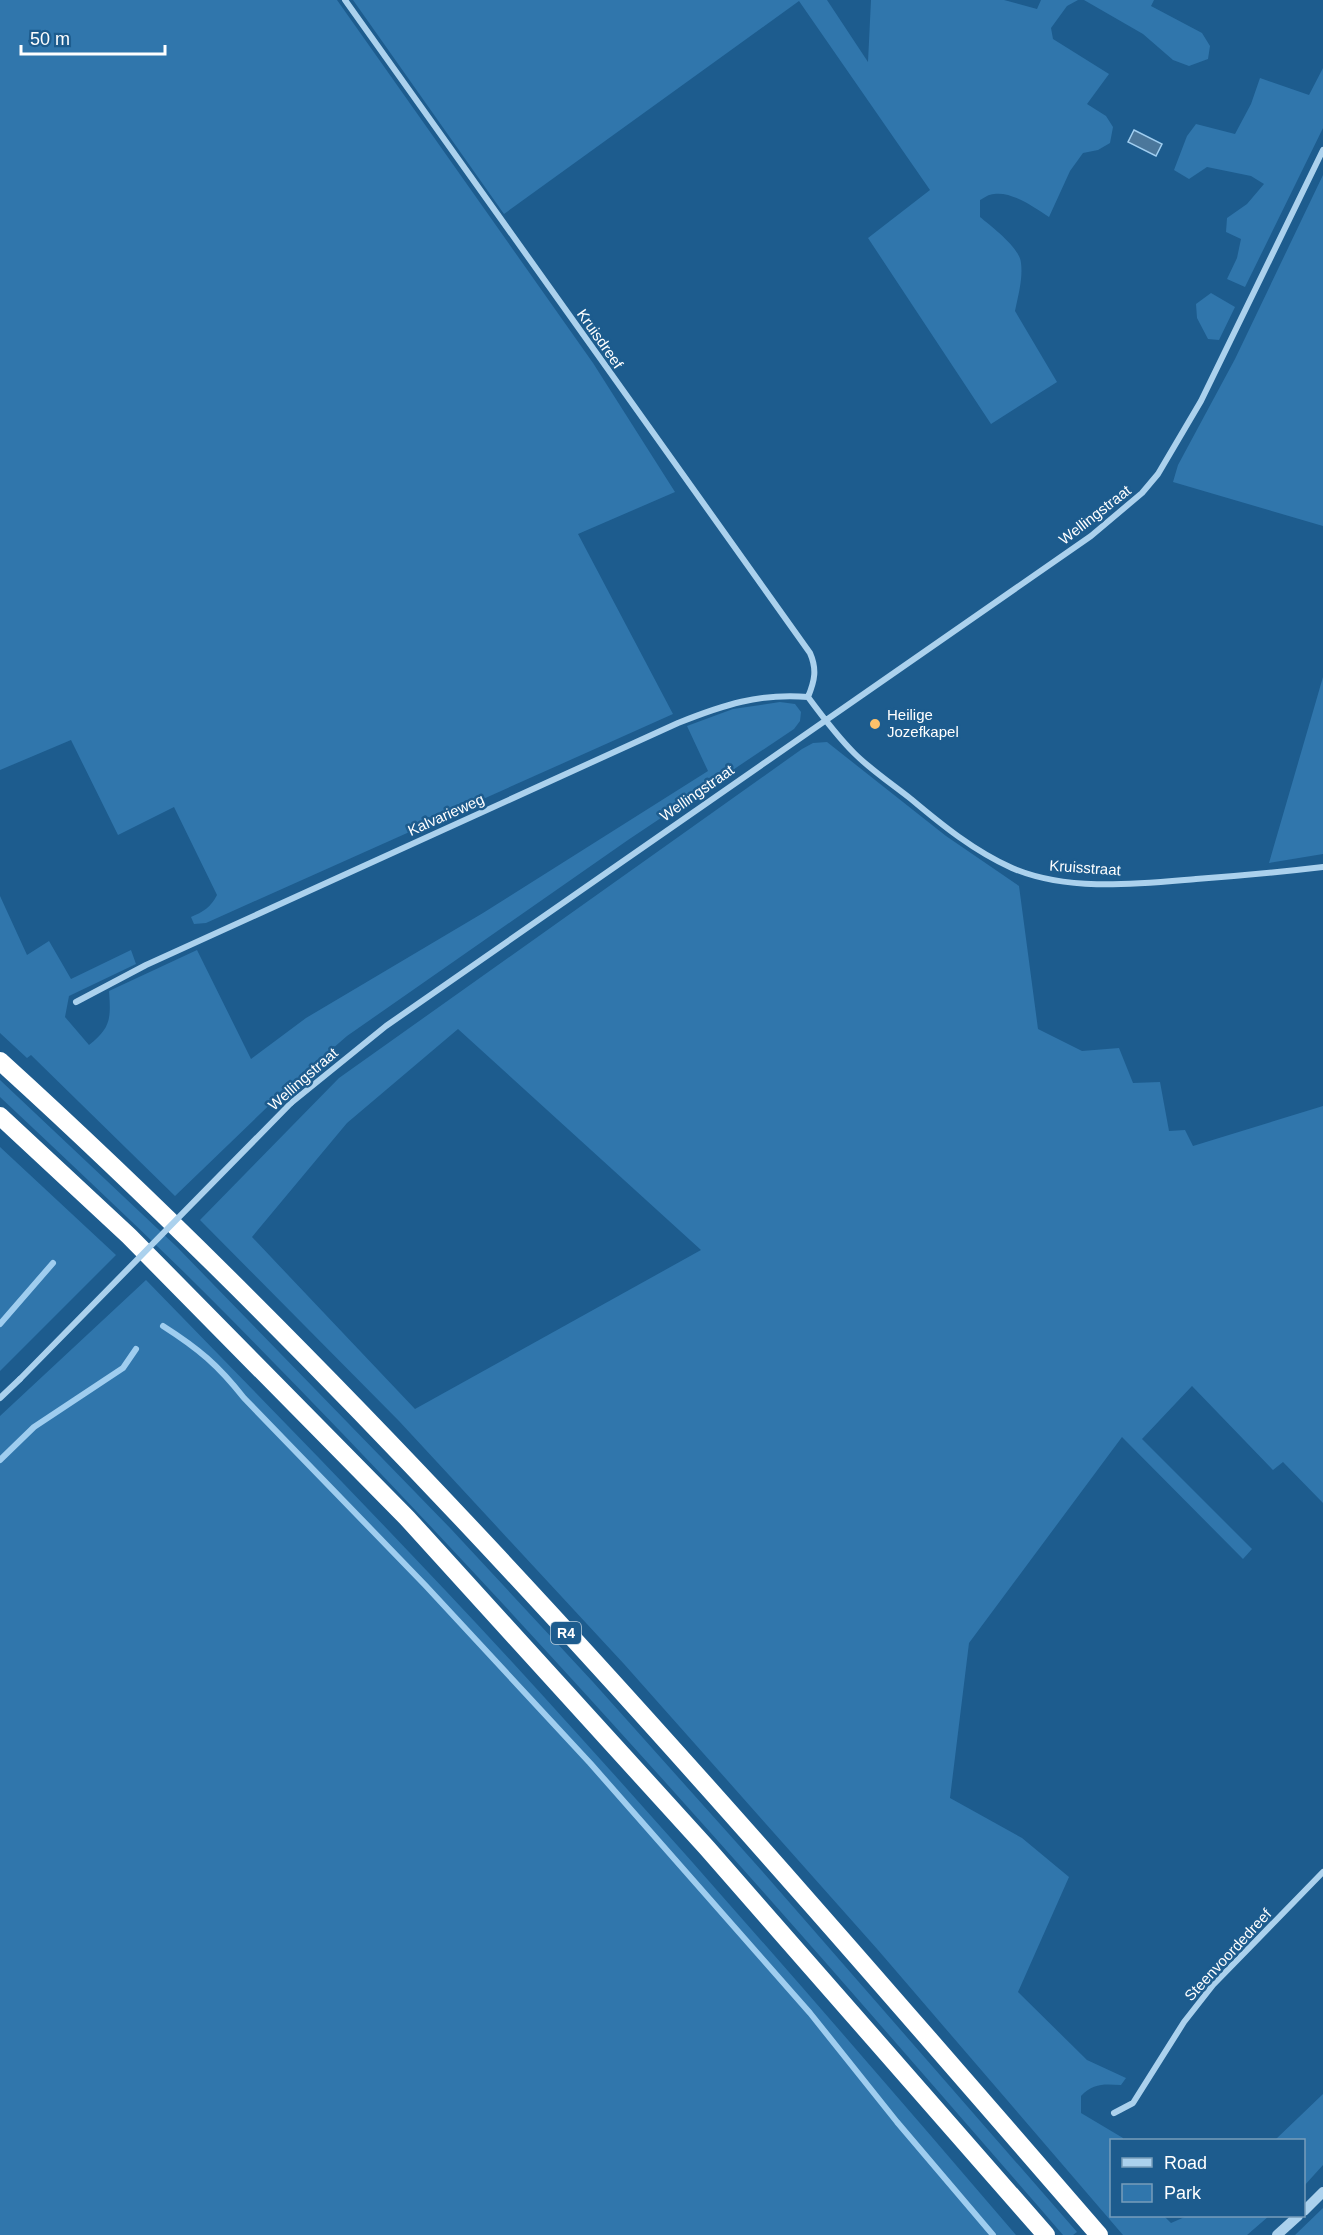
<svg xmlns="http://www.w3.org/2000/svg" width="1323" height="2235" font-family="Arial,sans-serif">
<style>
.green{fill:#3076ac;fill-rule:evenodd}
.water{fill:#4b779b;stroke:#9fcdef;stroke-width:1.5}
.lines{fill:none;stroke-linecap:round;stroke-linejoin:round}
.stream{stroke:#9fcdef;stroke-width:6}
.minor{stroke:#abd1ed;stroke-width:6}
.tertiary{stroke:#abd1ed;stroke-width:10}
.motorway{stroke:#fff;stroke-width:18}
.minor-bridge{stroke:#abd1ed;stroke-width:6}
.poi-dot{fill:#fdc16a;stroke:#1d5c8e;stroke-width:2}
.labels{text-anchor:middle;stroke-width:5;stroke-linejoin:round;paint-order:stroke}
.shield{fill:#1d5c8e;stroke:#bbcedd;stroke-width:1.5}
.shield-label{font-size:14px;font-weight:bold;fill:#fff}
.street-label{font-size:15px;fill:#fff;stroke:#1d5c8e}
.poi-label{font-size:15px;fill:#fff;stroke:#1d5c8e;text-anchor:start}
</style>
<rect width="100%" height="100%" fill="#1d5c8e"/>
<!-- green -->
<path class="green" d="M 0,0 L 337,0 L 593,363 L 675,492 L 578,534 L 673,714 L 206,923 L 194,924 L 191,917 C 203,912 211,907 217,895 L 174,807 L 118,835 L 71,740 L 0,770 Z
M 353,0 L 827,0 L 868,62 L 871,0 L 1004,0 L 1037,9 L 1041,0 L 1078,0 L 1067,6 L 1051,28 L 1053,39 L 1109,74 L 1087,104 L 1106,116 L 1113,127 L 1110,143 L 1098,150 L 1083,153 L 1070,171 L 1049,217 C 1035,208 1012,191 994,194 C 989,194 984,198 980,200 L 980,217 C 992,227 1020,248 1021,263 C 1023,279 1018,296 1015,311 L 1057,382 L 991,424 L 868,238 L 930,190 L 799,1 L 504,214 Z
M 1084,0 L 1154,0 L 1151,6 L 1202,33 L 1210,46 L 1208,59 L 1189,66 L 1173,60 L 1143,34 Z
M 1323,68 L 1323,128 L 1245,287 L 1227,279 L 1237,258 L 1241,239 L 1226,232 L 1227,218 L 1247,204 L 1264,184 L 1251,176 L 1207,167 L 1189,179 L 1174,170 L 1187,136 L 1196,124 L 1235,134 L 1251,104 L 1260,78 L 1309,95 Z
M 1323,175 L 1323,526 L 1173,482 L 1178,465 L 1235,359 Z
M 1211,293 L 1235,307 L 1219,340 L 1208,339 L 1197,318 L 1196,304 Z
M 1323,677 L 1323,854 L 1269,863 Z
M 780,702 L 795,704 L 801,712 L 800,721 L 794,729 L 628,840 L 347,1036 L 286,1089 L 175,1196 L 31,1055 L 27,1058 L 0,1033 L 0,896 L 27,955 L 49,941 L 71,979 L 131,950 L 136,964 L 69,996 L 65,1017 L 89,1045 C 111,1028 111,1018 109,991 L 197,950 L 251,1059 L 306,1018 L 483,913 L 708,771 L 687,726 L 733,709 Z
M 827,742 L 946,836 L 1019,886 L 1038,1029 L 1082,1051 L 1119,1048 L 1133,1083 L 1160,1082 L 1169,1131 L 1185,1130 L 1193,1146 L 1323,1106 L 1323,1503 L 1283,1462 L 1273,1470 L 1192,1386 L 1142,1439 L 1252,1549 L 1243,1559 L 1122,1437 L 969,1643 L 950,1798 L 1022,1838 L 1069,1877 L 1018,1992 L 1087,2060 L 1126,2078 L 1121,2085 C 1104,2084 1093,2083 1081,2096 L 1081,2113 L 1123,2138 L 1123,2140 L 1112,2140 L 1112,2216 L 1164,2216 L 1171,2223 L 1187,2216 L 1269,2216 L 1247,2235 L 1123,2235 L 878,1950 L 624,1664 L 399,1421 L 200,1220 L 339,1078 L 802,749 L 813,743 ZM 458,1029 L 701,1250 L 415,1409 L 252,1237 L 347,1123 Z
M 0,1080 L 177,1247 L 451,1529 L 593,1682 L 762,1871 L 1077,2232 L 1073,2235 L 1063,2235 C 791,1921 518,1609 226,1314 C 153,1240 76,1169 0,1097 Z
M 0,1147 L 116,1255 L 0,1371 Z
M 146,1280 C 280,1418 415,1555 545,1698 C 705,1874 861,2054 1016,2235 L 0,2235 L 0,1416 Z
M 1323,2094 L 1323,2165 L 1304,2186 L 1304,2140 L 1275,2140 Z
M 1323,2208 L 1323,2235 L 1295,2235 Z"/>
<!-- water -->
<path class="water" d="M 1134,130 L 1162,144 L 1156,156 L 1128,142 Z"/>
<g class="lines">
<!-- stream -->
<path class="stream" d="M 0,1324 L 53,1263
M 163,1326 C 199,1349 218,1365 244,1398 L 425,1585 L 590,1763 L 810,2013 L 897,2122 L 993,2235
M 0,1460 L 34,1427 L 123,1368 L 136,1349"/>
<!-- minor -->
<path class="minor" d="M 345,0 L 810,653 C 817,669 815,680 808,697
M 76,1002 L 146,965 L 678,723 C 723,705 759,693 808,697 C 822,716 837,736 854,753 C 871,770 892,784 911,799 C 942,825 974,851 1012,868 C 1068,892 1137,884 1196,879 C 1239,876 1281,872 1323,867
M 291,1103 L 386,1026 L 1091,536 L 1142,493 L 1158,474 L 1201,401 L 1323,150
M 0,1398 L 20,1379
M 1114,2113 L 1133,2103 L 1184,2022 L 1213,1985 L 1323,1872"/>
<!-- tertiary -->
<path class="tertiary" d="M 1304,2211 L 1323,2192
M 1277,2235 L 1298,2216"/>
<!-- motorway -->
<path class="motorway" d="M 0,1061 C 397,1422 748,1830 1099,2235
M 0,1116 L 129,1236 L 407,1518 L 707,1848 L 1046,2235"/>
<!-- minor-bridge -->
<path class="minor-bridge" d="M 20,1379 L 291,1103"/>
</g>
<!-- markers -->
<circle class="poi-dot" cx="875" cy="724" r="6"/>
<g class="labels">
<!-- shield labels -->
<rect class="shield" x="551" y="1622" width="30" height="22" rx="4.5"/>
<g class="shield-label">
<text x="566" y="1638">R4</text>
</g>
<!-- street labels -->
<g class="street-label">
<text transform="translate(600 339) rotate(55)" y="5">Kruisdreef</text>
<text transform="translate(1095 515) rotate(-38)" y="5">Wellingstraat</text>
<text transform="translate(697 793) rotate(-35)" y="5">Wellingstraat</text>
<text transform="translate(446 815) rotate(-24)" y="5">Kalvarieweg</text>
<text transform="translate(1085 868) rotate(4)" y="5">Kruisstraat</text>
<text transform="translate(303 1079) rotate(-41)" y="5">Wellingstraat</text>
<text transform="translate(1228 1955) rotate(-47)" y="5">Steenvoordedreef</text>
</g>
<!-- poi labels -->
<g class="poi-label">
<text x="887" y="720">Heilige<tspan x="887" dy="17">Jozefkapel</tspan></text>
</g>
</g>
<!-- legend -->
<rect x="1110" y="2139" width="195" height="78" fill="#1d5c8e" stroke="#779dbb" stroke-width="1.5"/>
<rect x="1122" y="2158" width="30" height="9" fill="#abd1ed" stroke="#779dbb" stroke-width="1.5"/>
<text x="1164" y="2169" font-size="18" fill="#ffffff">Road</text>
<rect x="1122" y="2184" width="30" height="18" fill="#3076ac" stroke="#779dbb" stroke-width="1.5"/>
<text x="1164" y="2199" font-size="18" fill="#ffffff">Park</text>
<!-- scale -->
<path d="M21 45v9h144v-9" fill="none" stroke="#ffffff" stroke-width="3"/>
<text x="30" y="45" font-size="18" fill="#ffffff" stroke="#1d5c8e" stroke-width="4.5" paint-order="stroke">50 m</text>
</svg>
